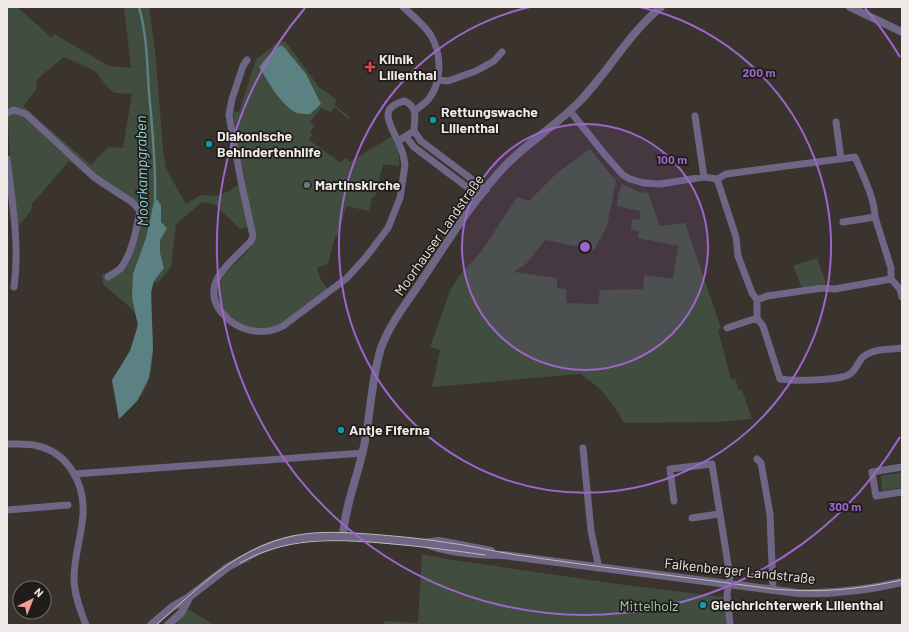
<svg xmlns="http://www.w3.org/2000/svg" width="909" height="632" font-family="Barlow,sans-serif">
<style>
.green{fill:#414e3f;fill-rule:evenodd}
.water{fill:#5b8182}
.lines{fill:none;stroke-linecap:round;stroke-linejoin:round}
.stream{stroke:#5b8182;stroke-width:2.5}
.minor{stroke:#6d6684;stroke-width:7}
.tertiary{stroke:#6d6684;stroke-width:8}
.tram{stroke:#c0bbb7;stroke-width:1}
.ring{fill:none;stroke:#9e65cb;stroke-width:2}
.health-dot{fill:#e0444e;stroke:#1f1c19;stroke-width:1.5}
.culture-dot{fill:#0f9aa8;stroke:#1f1c19;stroke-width:1.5}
.worship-dot{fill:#6b7280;stroke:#1f1c19;stroke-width:1.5}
.labels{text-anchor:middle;stroke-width:3.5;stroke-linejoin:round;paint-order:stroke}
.poi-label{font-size:14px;font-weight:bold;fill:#efeae7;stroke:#1f1c19;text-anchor:start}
.street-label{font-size:14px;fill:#efeae7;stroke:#1f1c19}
.park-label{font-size:14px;fill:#a7cea3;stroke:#1f1c19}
.water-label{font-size:15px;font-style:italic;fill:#8fd8db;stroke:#1f1c19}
.centre{fill:#9e65cb;stroke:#1f1c19;stroke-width:2}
.ring-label{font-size:12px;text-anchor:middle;font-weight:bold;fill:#9e65cb;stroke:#1f1c19;stroke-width:3.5;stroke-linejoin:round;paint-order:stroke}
</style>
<rect width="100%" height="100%" fill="#3b332e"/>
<!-- green -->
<path class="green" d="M 7,7 L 17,7 L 52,38 L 54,34 L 109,66 L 131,68 L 124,7 L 149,7 L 155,50 L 163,149 L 166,169 L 186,204 L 201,195 L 217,196 L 229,191 L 245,180 L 235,129 L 233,111 L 239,112 L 256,59 L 277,43 L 285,41 L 319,87 L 337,100 L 334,104 L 350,118 L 348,119 L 335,107 L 331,112 L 321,108 L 310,122 L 315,126 L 310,132 L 312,135 L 309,140 L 341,163 L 344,159 L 347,159 L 350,162 L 392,136 C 397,146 400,154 399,166 L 383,164 L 375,197 L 372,197 L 369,211 L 346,206 L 338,236 L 335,236 L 328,264 L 317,268 L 320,278 L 328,290 L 277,327 C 260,330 245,329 231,318 C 224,312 219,307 218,298 C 215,269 251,259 257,234 L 245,227 L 241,230 L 214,204 L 202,202 L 176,224 L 171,267 L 157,283 L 153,281 C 146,320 165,367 137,401 C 131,408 124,413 119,419 L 112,380 C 122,367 144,330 135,314 C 132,307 110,291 103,284 L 102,274 C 106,273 111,272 114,270 C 128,260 134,228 137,212 L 131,205 L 99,186 L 69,161 L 32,204 L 31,211 L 19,226 L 12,183 L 7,108 ZM 64,57 L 89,68 L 95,71 L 109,89 L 114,93 L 132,94 L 123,148 L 108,147 L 91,165 L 23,106 L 36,90 L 37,79 Z
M 590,149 L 616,181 L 607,226 L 594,250 L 545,240 L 527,263 L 514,272 L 557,278 L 557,288 L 566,289 L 566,303 L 598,304 L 600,290 L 643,289 L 644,275 L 673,279 L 678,246 L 638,238 L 639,231 L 631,230 L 632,219 L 640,220 L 640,211 L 617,206 L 618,195 L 622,184 L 639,192 L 648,193 L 660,226 L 685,223 L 721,328 L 718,330 L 731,379 L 735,378 L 739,390 L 742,390 L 752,419 L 715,422 L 624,423 C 611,400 602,388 580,374 L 432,387 L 440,350 L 430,347 L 450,291 L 458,277 L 481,252 L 517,197 L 529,201 L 557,173 Z
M 817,258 L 826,283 L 802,288 L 793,266 Z
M 902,472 L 902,487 L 882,491 L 881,476 Z
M 422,554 L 446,559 L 625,585 L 724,597 L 726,625 L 383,625 L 384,621 L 418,623 Z
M 188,609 L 214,625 L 176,625 Z"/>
<!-- water -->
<path class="water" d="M 280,45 L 284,47 L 306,74 L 321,104 L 310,114 C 306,114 301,114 297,113 C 281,106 268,81 259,67 L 268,56 Z
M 155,197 L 161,205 L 161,222 L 167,228 L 160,240 L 160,253 L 164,268 L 154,281 L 151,292 L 153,349 L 149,378 L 137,401 L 119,419 L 112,380 L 130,351 L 138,325 L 132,298 L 133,274 L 146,238 Z"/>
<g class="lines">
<!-- stream -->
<path class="stream" d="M 139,7 C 147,35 147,63 149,92 C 152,127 156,163 155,198"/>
<!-- minor -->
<path class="minor" d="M 403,7 C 412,15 423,24 430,34 C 442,53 443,83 427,101 C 424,104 419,107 415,111
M 247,60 L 243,66 L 232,99 L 229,115 L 241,181 L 253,236 L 251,241 C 239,254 221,268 215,284 C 212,295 215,305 222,313 C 237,331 262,337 283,326 L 347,278 L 366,257 L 388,228 L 400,198 L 405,165 L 403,154 L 398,141
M 438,80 L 448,81 L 476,71 L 494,61 L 502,52
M 570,111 L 606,156 L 623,175 L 630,179 L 644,183 L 660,184 L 704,177 L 717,179 L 726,174 L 855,157 C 863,176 874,196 875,217 L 891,268 L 891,279 L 900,289 L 902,297
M 7,113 L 14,110 L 26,114 L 94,177 L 132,202 L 140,211 C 136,230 133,251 121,268 C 118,271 112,274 108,277
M 695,116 L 704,177
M 836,122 L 841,159
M 414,131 L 398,141 C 389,123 378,107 405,101 C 419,109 414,118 414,131 L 421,141 L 486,190
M 406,137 L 414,147 L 480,197
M 7,159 C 12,201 20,245 14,287
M 717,179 L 736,237 L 738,256 L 752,293 L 757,300 L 757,318 L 763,326 L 780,379 C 794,381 839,381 850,374 C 856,370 858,362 863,357 C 873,348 890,350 902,348
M 843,222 L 875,217
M 757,300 L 767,296 L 822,288 L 835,289 L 891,279
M 727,328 L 757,318
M 7,444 C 17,444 28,443 38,446 C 68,453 85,484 83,514 C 82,535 74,556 74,578 C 74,594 80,610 86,625
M 583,448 L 591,531 L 599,568
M 757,459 L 761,463 L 770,514 L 773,590
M 902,467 L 872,472 L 876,496 L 902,492
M 74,474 L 363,453
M 674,501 L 670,469 L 712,464 L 730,577 L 727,594 L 730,625
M 7,510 L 68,505
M 692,518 L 719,514"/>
<!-- tertiary -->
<path class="tertiary" d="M 850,7 L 902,32
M 343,536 C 345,505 358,476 364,446 C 371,413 371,380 381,348 C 390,323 408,301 422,280 C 448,241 473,200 505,166 C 528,142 557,125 580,101 C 609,71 628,34 661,7
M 424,543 C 448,553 477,555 503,555 L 798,593 C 833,594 868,590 902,582
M 151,625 L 172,607 L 189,597 L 228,567 L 260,550 L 275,544 L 295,539 L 322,536 L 343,536 L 424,543 L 439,541 L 491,551
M 168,625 L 181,613 L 189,598"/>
<!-- tram -->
<path class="tram" d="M 240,563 C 286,537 332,539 382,543 C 417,546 451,550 485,555
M 156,625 C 194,592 229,555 278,540 C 308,530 338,532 369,534 C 394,536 419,538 443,542 C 468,545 492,551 517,555 C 602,568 688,577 773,589 C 821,593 855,590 902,580"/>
</g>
<!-- distance rings -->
<circle cx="585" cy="247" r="123" fill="#9e65cb" fill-opacity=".12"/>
<g class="ring">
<circle cx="585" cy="247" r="123"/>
<path d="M640 7A246 246 0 1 1 530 7"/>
<path d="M900 437A368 368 0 1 1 305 8M865 8A368 368 0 0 1 900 57"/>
</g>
<!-- markers -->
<path class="health-dot" d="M368 61h4v4h4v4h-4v4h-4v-4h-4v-4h4z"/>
<g class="culture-dot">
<circle cx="433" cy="120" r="4"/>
<circle cx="209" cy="144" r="4"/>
<circle cx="341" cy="430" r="4"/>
<circle cx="703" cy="605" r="4"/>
</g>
<circle class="worship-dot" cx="307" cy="185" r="4"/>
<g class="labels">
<!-- poi labels -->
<g class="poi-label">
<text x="379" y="64">Klinik<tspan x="379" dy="16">Lilienthal</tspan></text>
<text x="441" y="117">Rettungswache<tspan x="441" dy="16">Lilienthal</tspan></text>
<text x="217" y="141">Diakonische<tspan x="217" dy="16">Behindertenhilfe</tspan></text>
<text x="315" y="190">Martinskirche</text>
<text x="349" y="435">Antje Fiferna</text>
<text x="711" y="610">Gleichrichterwerk Lilienthal</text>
</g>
<!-- street labels -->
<g class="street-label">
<text transform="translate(439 235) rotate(-55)" y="5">Moorhauser Landstraße</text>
<text transform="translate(740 571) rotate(6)" y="5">Falkenberger Landstraße</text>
</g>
<!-- park labels -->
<g class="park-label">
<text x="649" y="611">Mittelholz</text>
</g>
<!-- water labels -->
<g class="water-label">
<text transform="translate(142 171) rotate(-91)" y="5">Moorkampgraben</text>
</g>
</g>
<circle cx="585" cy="247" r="6" class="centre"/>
<g class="ring-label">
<text x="759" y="77">200 m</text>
<text x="672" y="164">100 m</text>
<text x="845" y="511">300 m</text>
</g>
<!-- border -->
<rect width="909" height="632" fill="none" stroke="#efeae7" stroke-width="16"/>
<!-- north arrow -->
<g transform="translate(32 600) rotate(43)"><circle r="19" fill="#1f1c19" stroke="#726e6b"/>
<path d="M0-3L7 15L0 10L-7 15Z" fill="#f59c94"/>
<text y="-6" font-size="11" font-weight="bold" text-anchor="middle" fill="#efeae7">N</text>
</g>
</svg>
